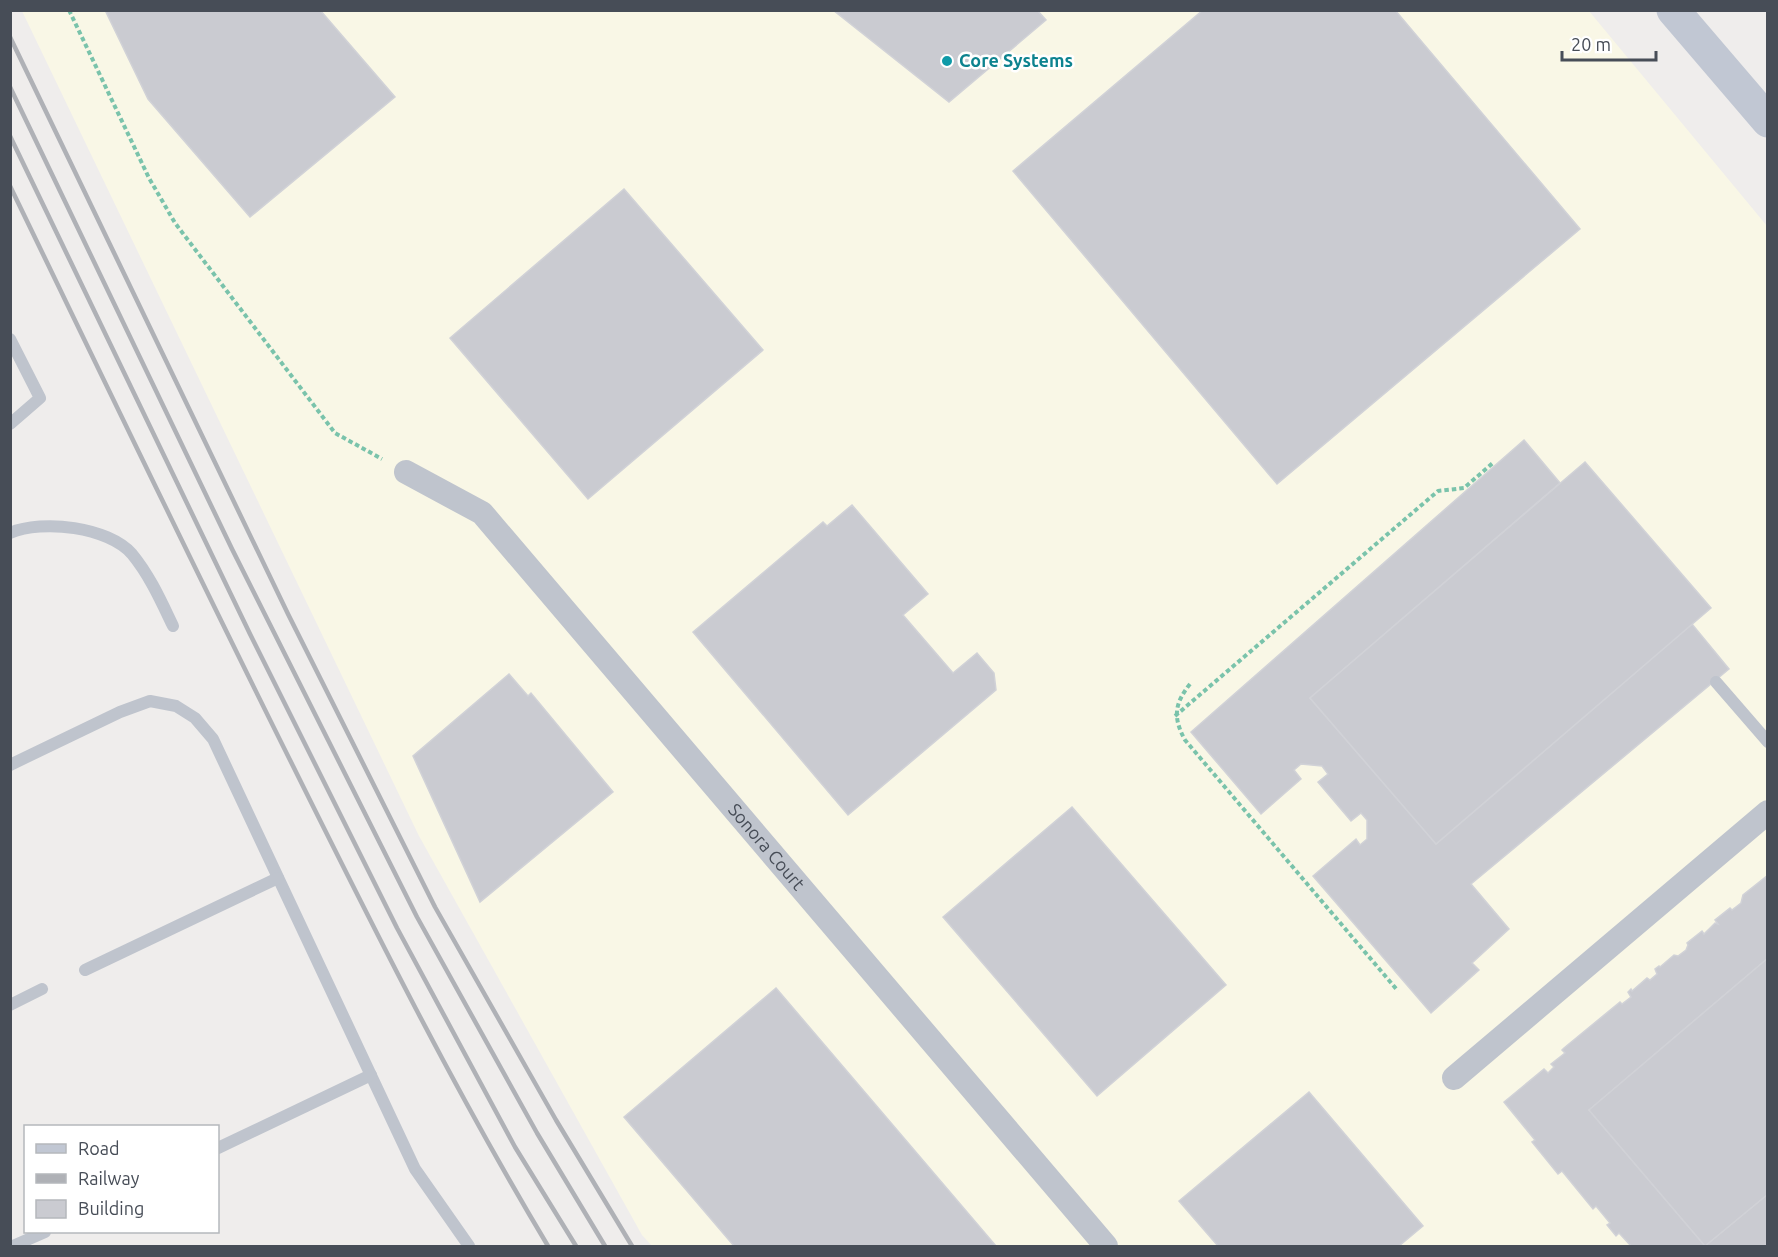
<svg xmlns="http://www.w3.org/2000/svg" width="1778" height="1257" viewBox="0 0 1778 1257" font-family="Ubuntu,sans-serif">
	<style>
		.commercial { fill: #f9f7e6 }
		.building { fill: #cacbd1; stroke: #d1d2d7; stroke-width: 1.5 }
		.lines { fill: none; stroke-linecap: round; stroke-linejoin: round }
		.path { stroke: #7ac3ab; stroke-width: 4; stroke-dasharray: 4.5 3; stroke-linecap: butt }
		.lane { stroke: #bfc4cd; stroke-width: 12 }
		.street { stroke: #bfc4cd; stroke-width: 24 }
		.secondary { stroke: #c1c7d3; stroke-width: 33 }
		.rail { stroke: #afb1b6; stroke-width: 4.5 }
		.culture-dot { fill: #0f9aa8; stroke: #fff; stroke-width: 2 }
		.labels { text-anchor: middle; stroke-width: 5; stroke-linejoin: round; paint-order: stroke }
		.culture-label { font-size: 18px; font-weight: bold; fill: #0d838f; stroke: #fff; text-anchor: start }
		.street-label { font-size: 18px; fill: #474d57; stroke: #fff }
	</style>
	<rect width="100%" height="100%" fill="#efedec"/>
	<path class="commercial" d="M22,11h1567l178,215v1020h-1115l-10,-11 -223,-399z"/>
	<g class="building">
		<path d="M105,10h215l75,87 -145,120 -102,-118z"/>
		<path d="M833,10h204l9,10 -97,82z"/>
		<path d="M1203,10h192l185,219 -303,255 -264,-313z"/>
		<path d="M624,189l139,161 -175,149 -138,-161z"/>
		<path d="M1524,440l36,43 -250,215 126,146 256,-220 37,45 -258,215 38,45 -37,34 7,7 -48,43 -118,-137 43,-37 4,6 7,-6v-19l-6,-7 -10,8 -33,-39 10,-8 -6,-8 -21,-2 -7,6 7,9 -40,35 -70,-82z"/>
		<path d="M1585,462l126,146 -275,236 -126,-146z"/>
		<path d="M852,505l76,89 -25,21 50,58 24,-20 17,20 2,17 -148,125 -155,-183 130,-110 4,4z"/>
		<path d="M509,674l19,22 3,-3 82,99 -133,110 -67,-146z"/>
		<path d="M1072,807l154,178 -129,111 -154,-179z"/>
		<path d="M1768,875v83l-179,152 116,136 63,-52v52h-137l-12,-13 -3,3 -9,-11 3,-2 -14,-17 -3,3 -31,-38 -4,3 -26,-32 3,-2 -31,-38 40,-33 4,4 6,-6 -3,-3 14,-11 -3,-3 2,-2 56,-46 2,2 9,-7 -3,-5 3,-3 1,2 15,-13 3,2 7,-6 -2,-5 4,-3 1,1 14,-12 4,1 8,-6 2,-5 -1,-2 15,-12 2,3 11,-11 3,1 -3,-4 15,-12 2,2 9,-7 2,-8z"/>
		<path d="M1768,958v236l-63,52 -116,-136z"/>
		<path d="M776,988l220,258h-262l-110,-129z"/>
		<path d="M1309,1092l114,134 -24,20h-181l-39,-45z"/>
	</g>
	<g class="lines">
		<g class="path">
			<path d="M69,10l80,168 26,45 160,210 47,26"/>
			<path d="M1190,684c-16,20 -17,34 -5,56l213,251"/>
			<path d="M1175,716l263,-225 26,-3 30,-26"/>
		</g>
		<g class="lane">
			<path d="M10,339l30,59 -30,26"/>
			<path d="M10,533c33,-14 98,-6 122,21 18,22 29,47 41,72"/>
			<path d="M1716,682l52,60"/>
			<path d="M10,765l110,-53 30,-11 26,5 19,12 18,21 202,430 54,77"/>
			<path d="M85,970l193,-92"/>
			<path d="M10,1005l32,-16"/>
			<path d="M218,1148l153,-73"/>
			<path d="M13,1246l32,-14"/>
		</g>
		<g class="street">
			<path id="s1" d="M406,472l76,41 624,733"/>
			<path d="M1454,1078l314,-266"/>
		</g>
		<path class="secondary" d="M1673,10l95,111"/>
		<g class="rail">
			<path d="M10,37l278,577 147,293 121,213 76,126"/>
			<path d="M10,87l222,462 185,368 120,216 68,113"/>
			<path d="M10,136l240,498 147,294 118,219 61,99"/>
			<path d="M10,186c94,194 187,388 283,580 81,163 162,325 255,480"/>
		</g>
	</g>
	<circle class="culture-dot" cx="947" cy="61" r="6"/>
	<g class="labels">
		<g class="culture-label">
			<text x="959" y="67">Core Systems</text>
		</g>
		<g class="street-label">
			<text dy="6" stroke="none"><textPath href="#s1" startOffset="525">Sonora Court</textPath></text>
		</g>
	</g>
	<rect width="1778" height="1257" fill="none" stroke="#474d57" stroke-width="24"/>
	<rect x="24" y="1125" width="195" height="108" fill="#ffffff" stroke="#b5b8bc" stroke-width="1.5"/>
	<rect x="36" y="1144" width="30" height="9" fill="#c1c7d3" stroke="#b5b8bc" stroke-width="1.5"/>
	<text x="78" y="1155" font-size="18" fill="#474d57">Road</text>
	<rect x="36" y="1174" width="30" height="9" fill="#afb1b6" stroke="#b5b8bc" stroke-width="1.5"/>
	<text x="78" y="1185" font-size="18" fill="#474d57">Railway</text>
	<rect x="36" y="1200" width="30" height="18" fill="#cacbd1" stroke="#b5b8bc" stroke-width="1.5"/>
	<text x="78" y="1215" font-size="18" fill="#474d57">Building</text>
	<path d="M1562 51v9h94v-9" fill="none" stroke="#474d57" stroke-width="3"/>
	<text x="1571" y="51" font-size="18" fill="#474d57" stroke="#ffffff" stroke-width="4.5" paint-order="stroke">20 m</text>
</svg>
